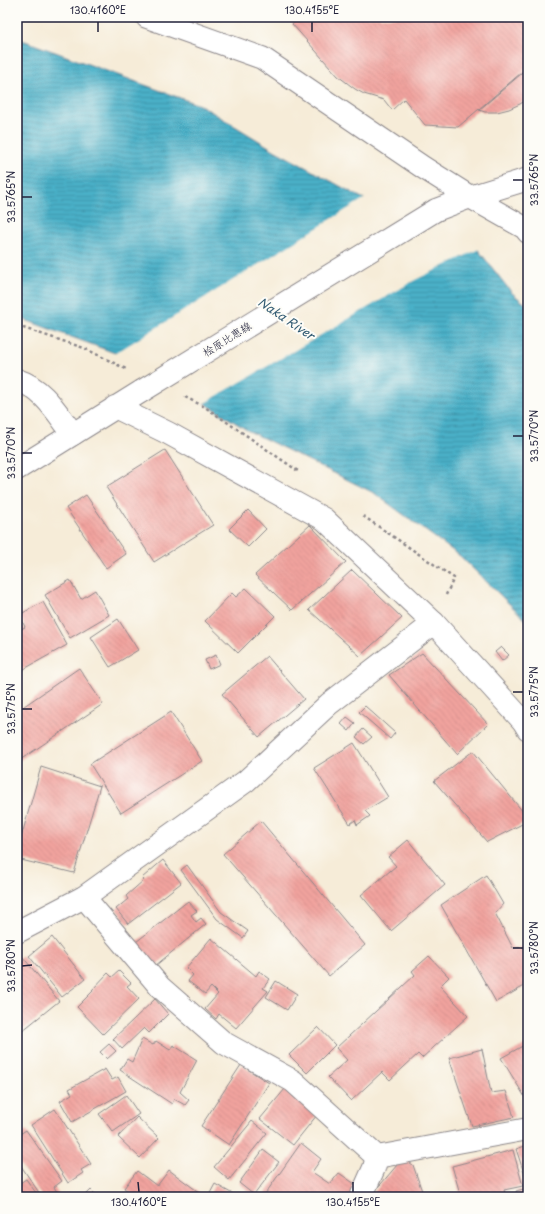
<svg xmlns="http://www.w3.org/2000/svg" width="545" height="1214" viewBox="0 0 545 1214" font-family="'Playpen Sans','Klee One',sans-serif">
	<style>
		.water { fill: url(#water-rules); stroke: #366982 }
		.pier { fill: #f6ecd8 }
		.building { fill: url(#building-back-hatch) }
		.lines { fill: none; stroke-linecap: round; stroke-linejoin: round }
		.minor-casing { stroke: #8c878a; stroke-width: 24 }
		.major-casing { stroke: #8c878a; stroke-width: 24 }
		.path { stroke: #8c878a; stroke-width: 2.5; stroke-dasharray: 3 3; stroke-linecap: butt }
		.minor { stroke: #fff; stroke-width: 22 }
		.major { stroke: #fff; stroke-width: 22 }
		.major-bridge-casing { stroke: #8c878a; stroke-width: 24; stroke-linecap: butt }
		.major-bridge { stroke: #fff; stroke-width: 22 }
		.ticks { fill: none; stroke: #22223b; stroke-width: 1.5 }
		.labels { text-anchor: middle; stroke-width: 4; stroke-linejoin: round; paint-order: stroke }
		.street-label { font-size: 11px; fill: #22223b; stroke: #fdfcf7 }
		.water-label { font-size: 12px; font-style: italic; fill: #325b73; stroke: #fdfcf7 }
		.neatline { fill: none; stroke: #22223b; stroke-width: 1.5 }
		.ticks-label { font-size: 10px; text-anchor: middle; fill: #22223b }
	</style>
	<defs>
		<pattern id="water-rules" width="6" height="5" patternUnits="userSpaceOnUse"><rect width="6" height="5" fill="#49b0c8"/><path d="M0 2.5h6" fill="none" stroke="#3c8fa4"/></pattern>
		<pattern id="building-back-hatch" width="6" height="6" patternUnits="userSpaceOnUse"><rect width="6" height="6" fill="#f1a39e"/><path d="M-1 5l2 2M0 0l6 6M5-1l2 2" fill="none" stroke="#ce8c89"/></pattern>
	</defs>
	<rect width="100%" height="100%" fill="#fdfcf7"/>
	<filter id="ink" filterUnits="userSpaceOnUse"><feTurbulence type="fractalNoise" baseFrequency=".025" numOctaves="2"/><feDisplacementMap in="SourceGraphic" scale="8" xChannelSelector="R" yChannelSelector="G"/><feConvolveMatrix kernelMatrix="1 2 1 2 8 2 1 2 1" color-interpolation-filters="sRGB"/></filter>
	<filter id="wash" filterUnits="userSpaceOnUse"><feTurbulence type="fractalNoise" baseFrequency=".012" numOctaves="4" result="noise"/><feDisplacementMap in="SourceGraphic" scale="16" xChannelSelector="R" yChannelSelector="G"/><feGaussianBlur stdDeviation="0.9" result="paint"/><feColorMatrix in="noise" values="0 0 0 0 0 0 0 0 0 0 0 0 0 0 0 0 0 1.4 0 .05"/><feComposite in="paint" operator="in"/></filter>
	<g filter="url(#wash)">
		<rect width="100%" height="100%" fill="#f6ecd8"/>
		<path class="water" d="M17,38l185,68 72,44 88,48 113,48 37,47 16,13v316l-68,-66 -86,-63 -127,-63 -38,-24 -94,-53 -98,-36z"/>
		<path class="pier" d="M367,197l109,47 3,5 -64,31 -212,124 -89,-50z"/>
		<g id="blocks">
			<g class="building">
				<path d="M300,17h228v50l-70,60 -33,-2 -21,-26 -12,11 -8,-10 -20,-6 -9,-5 -17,-13 -46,-52z"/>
				<path d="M528,68v31l-8,5 -11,5 -12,3h-12l-6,-2z"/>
				<path d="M165,450l48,75 -59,37 -48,-75z"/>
				<path d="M86,495l40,59 -20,14 -40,-60z"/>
				<path d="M248,510l18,19 -18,18 -19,-18z"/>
				<path d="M310,525l36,37 -54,48 -37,-35z"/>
				<path d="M352,570l50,48 -42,38 -51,-46z"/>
				<path d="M70,580l11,19 14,-9 14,25 -39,23 -25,-43z"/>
				<path d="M246,588l29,28 -37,37 -33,-32 27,-28 4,4z"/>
				<path d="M43,602l24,43 -50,28v-42l8,-4 -6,-12z"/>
				<path d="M118,619l20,31 -28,17 -19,-30z"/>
				<path d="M501,647l8,8 -7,6 -7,-9z"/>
				<path d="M422,653l66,71 -31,30 -68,-79z"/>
				<path d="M216,655l4,9 -11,5 -4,-9z"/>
				<path d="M267,656l37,43 -45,38 -37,-43z"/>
				<path d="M79,668l24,36 -86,58v-51z"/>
				<path d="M365,706l30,27 -5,6 -31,-27z"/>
				<path d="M171,712l31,49 -81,52 -31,-49z"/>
				<path d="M347,717l8,6 -6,8 -8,-7z"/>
				<path d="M363,729l9,8 -8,7 -8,-7z"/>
				<path d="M354,743l34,54 -23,14 5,5 -13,9 -2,-5 -5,4 -36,-56z"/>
				<path d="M473,751l55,67v3l-41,21 -53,-61z"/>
				<path d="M41,767l59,19 -26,87 -57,-14v-7z"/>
				<path d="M261,821l104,124 -36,31 -106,-122z"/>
				<path d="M408,840l37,45 -54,46 -30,-36 35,-29 -8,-9z"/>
				<path d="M163,860l18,23 -53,41 -12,-15 12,-10 -2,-3 18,-16 -2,-2z"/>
				<path d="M187,865l34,47 27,19 -5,7 -26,-19 -36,-49z"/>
				<path d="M486,875l17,29 -8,9 18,35 12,-1 3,5v32l-32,18 -55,-97z"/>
				<path d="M188,901l9,10 -6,4 5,7 5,-4 5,6 -51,42 -19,-24z"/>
				<path d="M52,937l33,42 -23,18 -33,-41z"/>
				<path d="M211,938l45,38 3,-5 11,8 -7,9 5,3 -32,37 -17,-14 -3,5 -11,-10 13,-15 -7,-7 -6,7 -17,-13 5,-6 -7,-7z"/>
				<path d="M22,956l37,45 -37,30 -5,-6v-64z"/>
				<path d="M429,956l20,21 -9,9 28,30 -46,42 -4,-4 -28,26 -8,-8 -31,29 -23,-24 19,-17 -11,-12 79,-73 -3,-4z"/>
				<path d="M119,971l12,12 -4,3 12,13 -36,35 -26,-27 16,-16 -1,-1 16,-17 4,4z"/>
				<path d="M276,981l21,13 -10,16 -21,-13z"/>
				<path d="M155,999l13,15 -19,19 -5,-5 -22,21 -9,-10z"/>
				<path d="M318,1027l17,18 -28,28 -18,-18z"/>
				<path d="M142,1039l11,6 3,-4 14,9 3,-5 24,15 -17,32 9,8 -4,5 -11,-6 -2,5 -52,-34 7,-11 5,3z"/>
				<path d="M528,1043v59l-27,-44z"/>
				<path d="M109,1044l7,7 -9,8 -7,-7z"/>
				<path d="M482,1049l9,44 15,-2 8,26 -42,9 -23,-68z"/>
				<path d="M241,1065l28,18 -40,62 -28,-19z"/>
				<path d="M105,1069l7,11 6,-3 8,14 -54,31 -12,-21 12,-7 -3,-5z"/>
				<path d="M285,1089l32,26 -24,30 -33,-26z"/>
				<path d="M126,1095l13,19 -26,18 -14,-18z"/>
				<path d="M55,1109l36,55 -10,6 2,3 -15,10 -37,-58z"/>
				<path d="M137,1117l22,21 -19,20 -22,-21z"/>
				<path d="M252,1121l15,12 -38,47 -15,-13z"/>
				<path d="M26,1130l36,51 -8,6 5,8 -4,2h-13l-25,-37v-24z"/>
				<path d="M301,1143l20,16 -9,13 18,12 9,-11 16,11 -5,13h-87z"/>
				<path d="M528,1145v40l-12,-36z"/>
				<path d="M263,1150l16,12 -25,33 -15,-12z"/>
				<path d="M513,1150l10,36 -19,4 2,7h-45l-9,-31z"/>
				<path d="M403,1158l10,7 11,32h-54z"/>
				<path d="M169,1170l31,23 -3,4h-61l-12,-9 13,-17 20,15z"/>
				<path d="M26,1179l13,18h-22v-12z"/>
				<path d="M215,1184l23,13h-30z"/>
				<path d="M528,1188v9h-10l-2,-6z"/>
				<path d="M91,1190l7,7h-14z"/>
			</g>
		</g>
	</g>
	<g filter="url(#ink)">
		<use href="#blocks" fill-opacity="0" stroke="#8c878a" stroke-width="1"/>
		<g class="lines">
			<g class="minor-casing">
				<g id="minor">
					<path d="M147,17l115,41 162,110 46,29 55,31 3,4"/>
					<path d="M17,380c26,8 40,33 56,54"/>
					<path d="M115,407l53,26 156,86 110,104 89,98 5,8"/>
					<path d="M84,897l76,90 64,56 69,38 84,76 151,-28"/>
					<path d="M17,932l67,-35 162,-116 83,-77 105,-81"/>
					<path d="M361,1197l13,-29 3,-11"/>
				</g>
			</g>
			<g class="major-casing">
				<g id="major">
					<path d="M436,210l34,-13 58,-18"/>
					<path d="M17,469l125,-78"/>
				</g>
			</g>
			<g class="path">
				<path d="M17,326l67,22 42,21"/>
				<path d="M185,397l20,10 93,64"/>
				<path d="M363,516l91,62 -9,19"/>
			</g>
			<use href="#minor" class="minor"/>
			<use href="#major" class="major"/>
			<g class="major-bridge-casing">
				<path id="major-bridge" d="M142,391l294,-181"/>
			</g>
			<use href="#major-bridge" class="major-bridge"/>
		</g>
	</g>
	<path class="ticks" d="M98,22v10M312,22v10M513,180h10M22,197h10M513,436h10M22,453h10M513,692h10M22,709h10M513,948h10M22,966l10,-1M138,1182l1,10M353,1182v10"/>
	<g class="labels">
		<g class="street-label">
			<text transform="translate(227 339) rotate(-32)" y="4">桧原比恵線</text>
		</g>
		<g class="water-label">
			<text transform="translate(286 319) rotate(34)" y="4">Naka River</text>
		</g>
	</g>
	<rect width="545" height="1214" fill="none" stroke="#fdfcf7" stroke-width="44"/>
	<rect x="22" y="22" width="501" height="1170" class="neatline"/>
	<g class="ticks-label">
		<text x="98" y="14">130.4160°E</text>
		<text x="312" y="14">130.4155°E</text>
		<text transform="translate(534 180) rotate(-90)" y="4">33.5765°N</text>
		<text transform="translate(11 197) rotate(-90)" y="4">33.5765°N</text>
		<text transform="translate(534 436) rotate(-90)" y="4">33.5770°N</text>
		<text transform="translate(11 453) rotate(-90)" y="4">33.5770°N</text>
		<text transform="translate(534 692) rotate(-90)" y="4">33.5775°N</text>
		<text transform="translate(11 709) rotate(-90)" y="4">33.5775°N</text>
		<text transform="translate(534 948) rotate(-90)" y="4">33.5780°N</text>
		<text transform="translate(11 966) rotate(-90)" y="4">33.5780°N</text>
		<text x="139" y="1206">130.4160°E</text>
		<text x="353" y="1206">130.4155°E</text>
	</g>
</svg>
